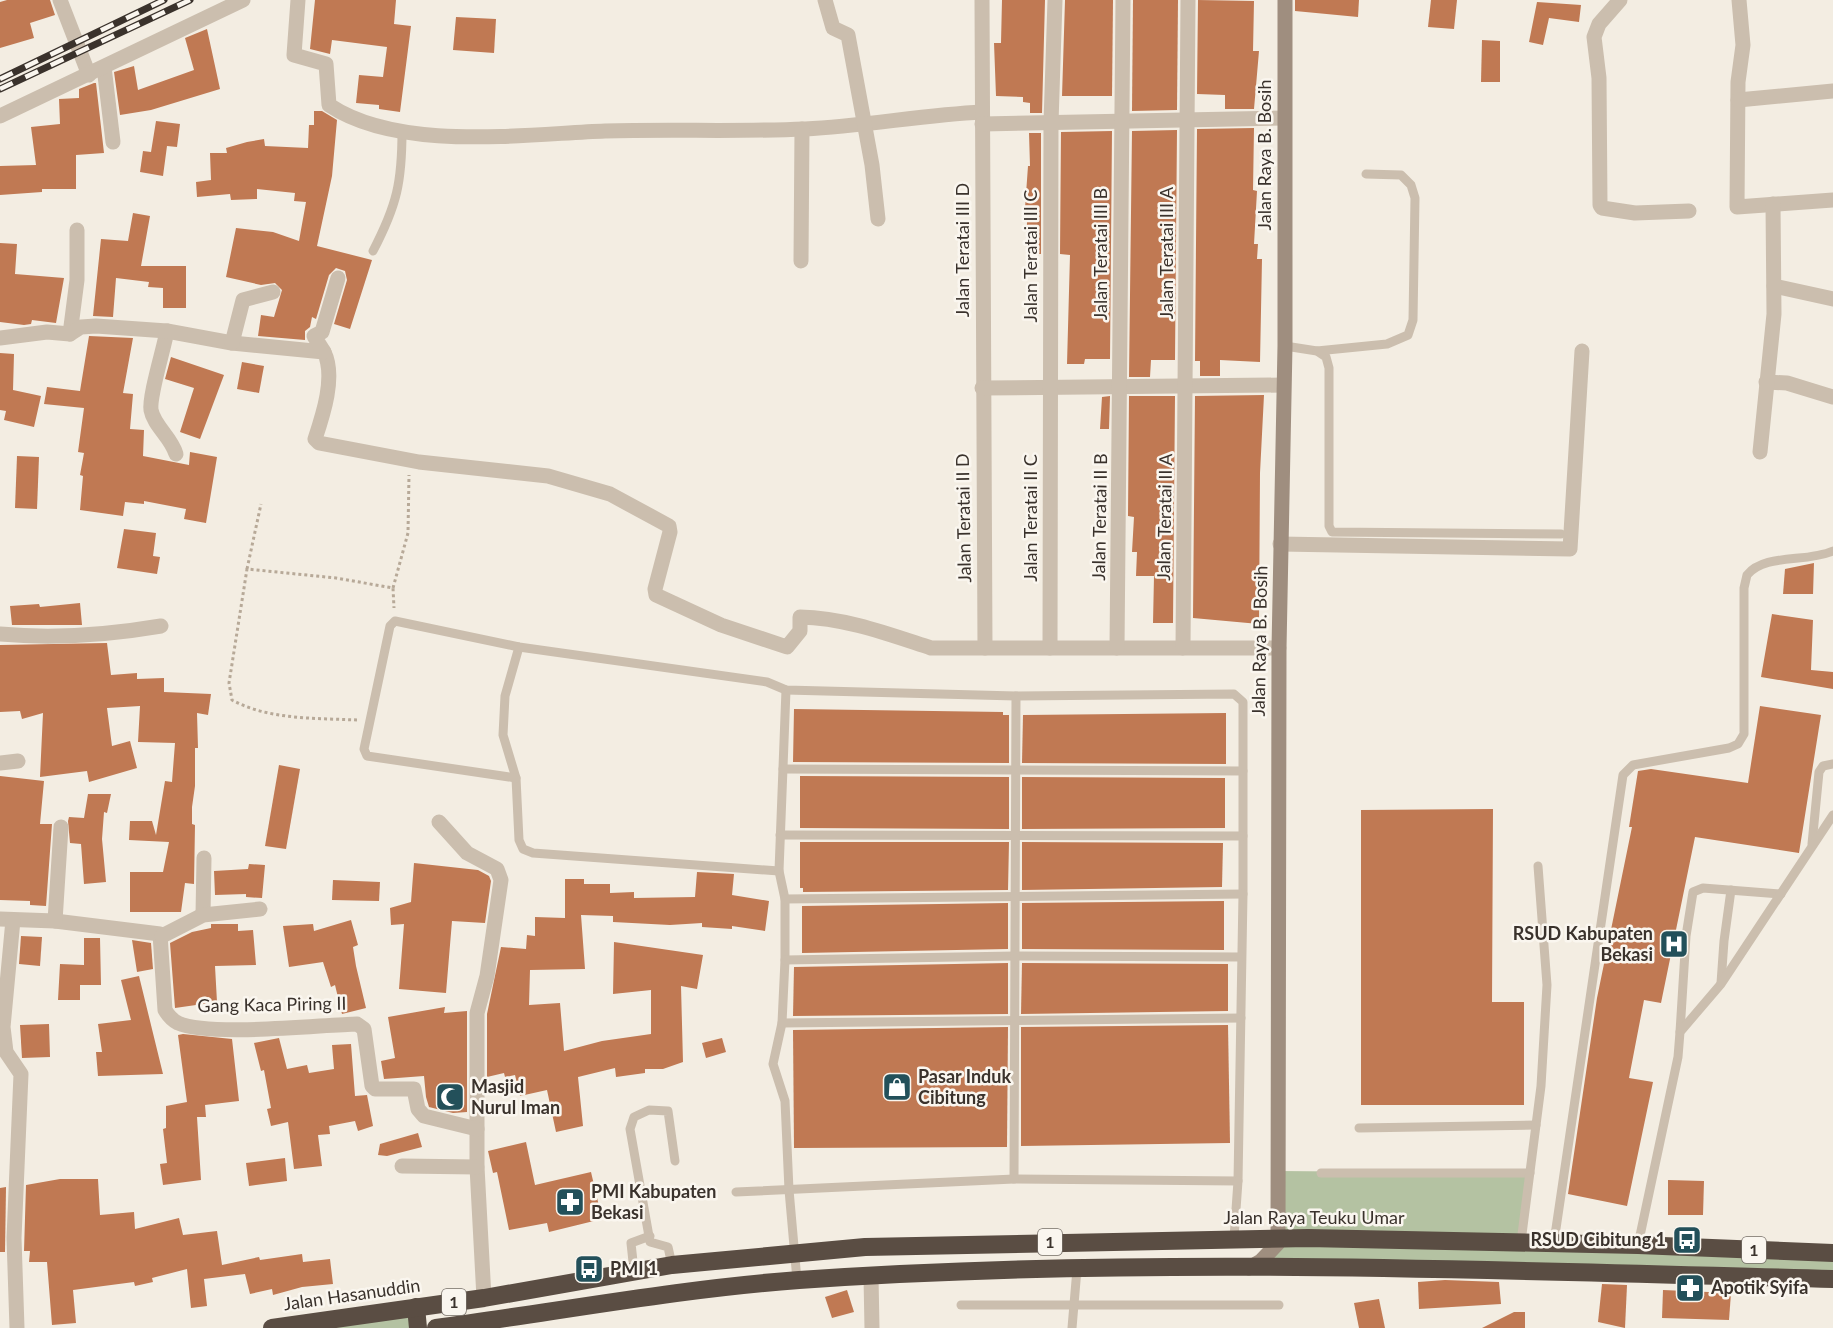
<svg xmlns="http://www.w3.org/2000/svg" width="1833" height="1328" viewBox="0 0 1833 1328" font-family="Lato,sans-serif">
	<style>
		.green { fill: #b4c2a2 }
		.building { fill: #c07953 }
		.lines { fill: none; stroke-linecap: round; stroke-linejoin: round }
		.path { stroke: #b7a998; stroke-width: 3; stroke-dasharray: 3 3; stroke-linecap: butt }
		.lane { stroke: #cbbeae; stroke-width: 9 }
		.street { stroke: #cbbeae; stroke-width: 15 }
		.secondary { stroke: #9f8e7f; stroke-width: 15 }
		.highway { stroke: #5a4d43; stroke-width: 18 }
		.rail-casing { stroke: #3a322c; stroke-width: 7 }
		.rail { stroke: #faf6ef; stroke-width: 4.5; stroke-dasharray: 14; stroke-linecap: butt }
		.labels { text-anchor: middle; stroke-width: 5; stroke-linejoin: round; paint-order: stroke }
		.shield { fill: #faf6ef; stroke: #746d66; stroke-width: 1.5 }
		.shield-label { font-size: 16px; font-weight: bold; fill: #3a322c }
		.street-label { font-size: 18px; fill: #3a322c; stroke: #faf6ef }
		.poi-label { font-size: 18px; font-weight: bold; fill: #3a322c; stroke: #faf6ef; text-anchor: start }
	</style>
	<rect width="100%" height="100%" fill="#f3ede2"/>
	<g class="green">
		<path d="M1278,1171l252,2 -9,68 312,12v26l-572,-18 12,-10z"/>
		<path d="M416,1307l2,21h-146z"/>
	</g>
	<g class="building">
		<path d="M7,0h43l5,15 -25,8 4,15 -34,10v-46z"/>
		<path d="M315,0h81l-2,24 17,2 -11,86 -21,-3v-4l-23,-2 3,-28 24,2 4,-30 -55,-7 -2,14 -20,-5z"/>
		<path d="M1002,0h43l-3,113h-12v-10l-7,-1v-5l-27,-1 -2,-53h7z"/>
		<path d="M1065,0h48l-1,96h-50z"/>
		<path d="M1133,0h45l-1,110 -45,1z"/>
		<path d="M1198,0l56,1 -1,50h6l-5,58h-29v-14l-28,-1z"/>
		<path d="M1295,0h64l-1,17 -63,-6z"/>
		<path d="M1431,0h26l-3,29 -26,-2z"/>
		<path d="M1537,2l44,3 -2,17 -30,-4 -6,27 -14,-3z"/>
		<path d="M456,17l40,2 -2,34 -41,-3z"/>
		<path d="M207,29l13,60 -69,21 -31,5 -6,-43 20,-6 4,24 56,-20 -9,-32z"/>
		<path d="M1482,40l18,1v41h-19z"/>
		<path d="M94,83h2l8,70 -28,2v34h-34v3l-42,3v-29l36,-1 -5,-38 29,-3 -1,-25 20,-1v-9z"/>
		<path d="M314,111h8l15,9 -5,56 -15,70 55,14 -22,69 -16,-5 13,-44 -2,-9 -9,-3 -7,7 -13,44 -4,-2 -2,10 -5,4v9l-47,-4 3,-21 13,2 8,-27 -7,-7 -14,2 -35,-8 10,-49 37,4 26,9 7,-39 -12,-1 1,-8 -38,-4v10l-26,1 -1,-6 -33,3 -1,-15 15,-2 -1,-27h17l-1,-5 21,-6 17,-3 1,7 43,2 1,-23h5z"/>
		<path d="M156,121l24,3 -3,23 -10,-1 -4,30 -23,-4 3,-21 8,1z"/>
		<path d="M1254,128l-1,62 4,1 -3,53h4l-1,15h5l-2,103 -40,-2v16h-20v-15h-5l2,-232z"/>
		<path d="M1177,130l-2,230h-24l-1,17h-21l3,-246z"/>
		<path d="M1112,131l-2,228h-25l-1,5h-17l3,-109 -10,-1 1,-122z"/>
		<path d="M1029,133h12v121l-15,-1 1,-31h-3l4,-56h2z"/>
		<path d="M133,213l17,3 -9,50h45v42h-23v-20l-15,-1 1,-5 -33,-4 -3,39 -20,-1 8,-77 27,2z"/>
		<path d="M0,243l17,1 -2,30 49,4 -8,45 -24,-3 -1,4 -7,1 -24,-3z"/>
		<path d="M89,336l44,2 -10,55 10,1 -3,35 14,1 -1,26 46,9 1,-13 27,5 -11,66 -22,-4 2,-10 -42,-8v3l-19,-2 -2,14 -43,-6 3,-34 -3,-1 4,-22 -6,-1 6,-44 -40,-4 3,-17 33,4z"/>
		<path d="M0,353l14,1 -1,36 28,6 -7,31 -30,-7 2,-9 -6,-1z"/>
		<path d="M171,357l53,18 -24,64 -20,-7 14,-44 -29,-9z"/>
		<path d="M242,362l22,4 -5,27 -22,-4z"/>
		<path d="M1264,395l-4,78 -1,151 -66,-6 2,-222z"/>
		<path d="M1110,396l-1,33h-9l2,-32z"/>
		<path d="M1129,396h46l-2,227h-20l1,-47h-18l1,-24h-5l2,-35 -6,-1z"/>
		<path d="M17,456l22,1 -2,52 -22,-1z"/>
		<path d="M124,529l32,4 -3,23 7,1 -3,17 -40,-6z"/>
		<path d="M1814,563l-1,31h-30l2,-25z"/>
		<path d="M80,603l2,22h-70l-2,-19 29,-2 1,3z"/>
		<path d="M1772,614l41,6 -2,50 22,2v17l-72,-12z"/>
		<path d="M107,643l4,32 26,-2v6l27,-1v14l47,2 -3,21 -11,-2 1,35h-3v38l-3,21v17l3,1 -1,59 -9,-1 -4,29h-51v-40h33l6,-30 -40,-2 1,-19h22l4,14 9,-54 7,1 3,-39 -37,-1 2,-36 -33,2 5,38 18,-5 7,27 -48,14 -2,-11 -47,6 3,-64 -21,6 -2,-8 -20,1v-67z"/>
		<path d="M1760,706l61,9 -22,138 -104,-16 -34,166 -17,-3 -15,78 24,4 -26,124 -59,-12 29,-196 35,-171h-3l9,-56 13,-2 97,14z"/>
		<path d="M794,709l209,3v3h6v48l-216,-1z"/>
		<path d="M1226,713v51l-204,-1 1,-48z"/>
		<path d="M279,765l21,4 -14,80 -21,-3z"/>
		<path d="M0,776l44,5 -4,43h12l-6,82 -16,-1v-4l-30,-1z"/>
		<path d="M800,776l209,1v52l-209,-1z"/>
		<path d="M1022,777l203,1v50l-203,1z"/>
		<path d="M88,794h23l-4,19 -3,-1 -2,27 4,43 -22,2 -3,-40 -11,-1 -2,-22 1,-4 15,1z"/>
		<path d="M1493,809l-1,193h32v103h-163v-295z"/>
		<path d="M800,842h209l-1,48 -205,2v-4h-3z"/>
		<path d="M1022,842l201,1 -1,44 -200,3z"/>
		<path d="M414,863l64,7 11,6 2,5 -6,42 -33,-2 -6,72 -47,-4 5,-65 -13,1 -1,-17 21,-6z"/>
		<path d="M249,864l16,1 -3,33 -16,-1v-3l-31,1 -1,-24 34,-2z"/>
		<path d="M697,872l37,2 -2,21 37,6 -4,30 -33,-5v3l-30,-2v-4l-32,2 -57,-3v-6l-32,-1 4,54 -55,1 -1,35 31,-2 4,48 38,-10 49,-7v-44l-38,4 1,-52 89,13 -6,34 -16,-3 2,76 -20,7h-18v4l-29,4 -1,-9 -37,9 5,49 -27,6 -9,-42 -27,6 -5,-21 -10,2 -1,-4 -17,4v-63l14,-67 25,2 1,-14 8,1v-19l30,1v-39h19v5h26v9l24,-1v6l61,-1z"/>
		<path d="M333,880l47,2 -1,19 -47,-1z"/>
		<path d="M1224,901v49l-202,-1v-46z"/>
		<path d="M1008,903v46l-206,4v-47z"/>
		<path d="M351,920l7,25 -5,2 3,19 10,42 -24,6 -7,-29 -4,2 -8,-25 -34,5 -6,-41 30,-2 1,7z"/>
		<path d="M211,924h27v7l15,-1 3,35 -41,1 2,36 -42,6 -5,-65 22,-11 19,-4z"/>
		<path d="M21,936l21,1 -2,29 -21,-2z"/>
		<path d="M84,938h16l1,47h-21v15h-22l2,-36 24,1z"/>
		<path d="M132,940l19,3 2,26 -16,3z"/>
		<path d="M1008,963v51l-215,2 1,-49z"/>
		<path d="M1022,963l206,1v47l-207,3z"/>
		<path d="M139,976l24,98 -65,2 -2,-24h6l-4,-28 33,-4 -10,-40z"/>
		<path d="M445,1007l-1,6 23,-2v101l-14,1 -24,-6 -3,-10 -2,-21 -40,3 -3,-18 14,-3 -7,-41z"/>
		<path d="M49,1024l1,33 -28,1 -2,-33z"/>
		<path d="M1228,1025l2,118 -209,3v-119z"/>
		<path d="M1008,1027l-1,120 -213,1 -1,-118z"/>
		<path d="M183,1034l49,5 7,62 -34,4 1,12h-9l4,63 -38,5 -3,-21 7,-1 -4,-34 3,-1v-22l21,-4 -9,-67z"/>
		<path d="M279,1038l8,31 20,-4 2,8 25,-4 -2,-24 19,-1 4,52 12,-1 6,31 -15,5 -3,-10 -26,5 1,8 -12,1 4,31 -28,3 -6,-47 -17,4 -4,-17 4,-1 -7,-38 -3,1 -7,-28z"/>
		<path d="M722,1038l4,14 -20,6 -4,-15z"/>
		<path d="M418,1133l4,14 -35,9 -9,-1 2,-11z"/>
		<path d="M526,1142l9,43 56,-13 11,47 -53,13 -2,-9 -38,7 -12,-58 -4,1 -5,-22z"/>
		<path d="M285,1158l2,23 -38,5 -3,-23z"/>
		<path d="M60,1179h38l2,36 34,-3 1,17 44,-11 4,17 34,-4 5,34 37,-8 1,3 42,-6 1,8 27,-3 3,25 -31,3 -29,8 -1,-6 -22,5 -5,-20 -41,5 3,27 -16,2 -4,-39 -35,9 1,4 -18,4 -1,-4 -61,8 3,33 -24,2 -5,-63h-18l1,-11h-6l2,-66z"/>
		<path d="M1668,1180l36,1 -1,34h-35z"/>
		<path d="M6,1187l-1,65h-5v-64z"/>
		<path d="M1445,1280l54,2 2,22 -82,5 -1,-27z"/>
		<path d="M1602,1284l25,1 -2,43 -27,-6z"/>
		<path d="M847,1290l7,22 -22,6 -7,-21z"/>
		<path d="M1663,1290l68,3 -2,27 -67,-2z"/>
		<path d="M1379,1299l6,29h-26l-5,-25z"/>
		<path d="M1514,1312h11v16h-43z"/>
	</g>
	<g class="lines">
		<g class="path">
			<path d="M247,569l14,-65"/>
			<path d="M393,588l15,-55 1,-58"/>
			<path d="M357,720c-42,-2 -88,0 -125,-20l-3,-17 18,-114 89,9 57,10 1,20"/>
		</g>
		<g class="lane">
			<path d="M373,251c24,-46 29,-69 29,-120"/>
			<path d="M1285,346l32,5 9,6 3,11v158l3,6 229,2"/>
			<path d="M1317,351l70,-7 21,-9 5,-15 2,-122 -4,-13 -10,-10 -35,-1"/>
			<path d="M519,647l-14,49 -2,39 13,43 3,62 4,9 10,4 246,18"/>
			<path d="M786,690l-7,181 6,28v61l-3,63 -9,41 12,37 4,89 8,90"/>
			<path d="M783,769l460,2"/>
			<path d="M516,778l-149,-22 -3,-7 26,-123 5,-5 124,26 248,35 19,8 230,6 218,-2 9,8v192l-5,287 -224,-2 -278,13"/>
			<path d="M780,835l463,1"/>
			<path d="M1812,844l7,-72 4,-6 10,-2"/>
			<path d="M785,899l458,-5"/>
			<path d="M785,960l230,-4 226,1"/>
			<path d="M1721,983l3,-42 7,-51"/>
			<path d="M782,1023l459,-5"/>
			<path d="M1680,1032l6,-96 7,-44 10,-4 78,6"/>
			<path d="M1359,1128l177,-3"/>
			<path d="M1321,1173h209"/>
			<path d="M1014,1179l2,-483"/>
			<path d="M1234,1238l4,-57"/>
			<path d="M1521,1242l20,-156 6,-101 -9,-119"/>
			<path d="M1554,1242l69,-467 10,-10 96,-17 9,-4 6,-10v-146l3,-13c18,-22 59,-12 86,-24"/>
			<path d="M1638,1245l40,-188 2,-25 41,-48 112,-169"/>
			<path d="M672,1265l-4,-18 -18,-5 -20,-113 4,-12 15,-7 19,1 7,50"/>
			<path d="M634,1271l-3,-28 19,-7"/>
			<path d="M961,1305h318"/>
			<path d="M1072,1328l5,-59"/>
		</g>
		<g class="street">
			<path d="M60,0l29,75"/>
			<path d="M298,0l-4,55 32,9 3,41c70,47 195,29 276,26 67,-2 134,1 200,-2 60,-3 118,-14 177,-17"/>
			<path d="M825,0l8,28 15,7 24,130 6,54"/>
			<path d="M982,0l3,648"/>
			<path d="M1620,0l-21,24 -5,13 5,41 1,127 2,3 33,5 54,-2"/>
			<path d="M1739,0l4,45 -5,37 -1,125 96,-7"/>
			<path d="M104,67l9,75"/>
			<path d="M1738,100l95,-9"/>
			<path d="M0,116l243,-116"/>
			<path d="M982,124l302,-6"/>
			<path d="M801,261l1,-132"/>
			<path d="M1774,286l59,13"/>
			<path d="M167,331c-3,17 -18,65 -16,79 3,16 20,27 25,44"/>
			<path d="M70,334l7,-54v-50"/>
			<path d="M0,338l47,-6 23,2 11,-7 15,-1 71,5 65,12 92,9c12,24 -1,63 -9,87l4,4 100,19 129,14 62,18 59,32 1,6 -15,57 1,6 65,30 66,22 13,-16v-14c46,1 88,17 131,31h348"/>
			<path d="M232,343l11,-43 30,-8"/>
			<path d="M324,352l-10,-16 8,-4 16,-54"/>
			<path d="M1766,382l21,1 46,14"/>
			<path d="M982,388l301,-3"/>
			<path d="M1760,452l14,-138 -1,-110"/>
			<path d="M1280,544l290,5 12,-198"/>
			<path d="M0,634c54,5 108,1 161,-8"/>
			<path d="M1050,648l1,-525 4,-123"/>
			<path d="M1117,648l6,-648"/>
			<path d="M1183,648l5,-648"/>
			<path d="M0,763l18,-2"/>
			<path d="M439,822l28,31 30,16 4,11 -14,96 -10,37v154l7,131"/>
			<path d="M203,915l1,-57"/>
			<path d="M0,919l55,2 105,13 5,76c3,5 7,10 13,13 32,14 140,2 179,1l7,5 8,57 3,3h39l4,20 6,7 53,13"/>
			<path d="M13,920l-10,107 3,25 15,22 -7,164 3,90"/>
			<path d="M55,921l6,-94"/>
			<path d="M162,936l41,-21 57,-6"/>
			<path d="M402,1166l75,1"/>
			<path d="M871,1277l1,51"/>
		</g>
		<path class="secondary" d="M1249,1268l12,-7 17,-18 1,-595 6,-302v-346"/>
		<g class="highway">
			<path d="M416,1307l2,21"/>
			<path d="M272,1328l212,-30 188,-33 193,-18 443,-9 330,7 195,8"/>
			<path d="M436,1328c120,-16 241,-39 363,-48 343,-24 690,-10 1034,-1"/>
		</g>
		<g class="rail-casing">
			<g id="rail">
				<path d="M0,79l164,-79"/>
				<path d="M0,89l190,-89"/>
			</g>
		</g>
		<use href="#rail" class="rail"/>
	</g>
	<defs>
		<g id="hospital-square" transform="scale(1.5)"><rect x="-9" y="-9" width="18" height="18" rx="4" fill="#23505a" stroke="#faf6ef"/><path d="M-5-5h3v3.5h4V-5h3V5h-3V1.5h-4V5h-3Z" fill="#fff"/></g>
		<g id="shop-square" transform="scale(1.5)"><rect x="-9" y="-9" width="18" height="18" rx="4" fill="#23505a" stroke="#faf6ef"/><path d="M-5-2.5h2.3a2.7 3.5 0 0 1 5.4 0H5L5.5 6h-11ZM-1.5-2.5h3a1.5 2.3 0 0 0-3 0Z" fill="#fff"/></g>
		<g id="mosque-square" transform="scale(1.5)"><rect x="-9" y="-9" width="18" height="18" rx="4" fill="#23505a" stroke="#faf6ef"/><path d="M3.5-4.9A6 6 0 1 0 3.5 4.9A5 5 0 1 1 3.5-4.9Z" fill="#fff"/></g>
		<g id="pharmacy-square" transform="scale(1.5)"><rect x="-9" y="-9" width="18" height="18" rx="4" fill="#23505a" stroke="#faf6ef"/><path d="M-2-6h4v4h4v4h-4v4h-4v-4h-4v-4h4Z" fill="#fff"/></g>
		<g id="bus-square" transform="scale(1.5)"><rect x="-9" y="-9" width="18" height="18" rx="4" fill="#23505a" stroke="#faf6ef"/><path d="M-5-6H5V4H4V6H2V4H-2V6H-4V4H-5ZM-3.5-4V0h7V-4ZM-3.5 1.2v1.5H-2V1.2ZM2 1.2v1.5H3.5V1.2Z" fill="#fff"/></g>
	</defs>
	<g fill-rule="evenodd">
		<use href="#hospital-square" x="1674" y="944"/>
		<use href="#shop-square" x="897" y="1087"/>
		<use href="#mosque-square" x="450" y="1097"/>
		<use href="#pharmacy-square" x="570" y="1202"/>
		<use href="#bus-square" x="1687" y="1240"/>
		<use href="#bus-square" x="589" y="1269"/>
		<use href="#pharmacy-square" x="1690" y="1288"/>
	</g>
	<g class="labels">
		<g class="shield">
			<rect x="1038" y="1229" width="24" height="26" rx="4.5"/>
			<rect x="1742" y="1237" width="24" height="26" rx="4.5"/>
			<rect x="442" y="1289" width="24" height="26" rx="4.5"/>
		</g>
		<g class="shield-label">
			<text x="1050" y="1248">1</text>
			<text x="1754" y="1256">1</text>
			<text x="454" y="1308">1</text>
		</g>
		<g class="street-label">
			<text transform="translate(1265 155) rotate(-90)" y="6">Jalan Raya B. Bosih</text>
			<text transform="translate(963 250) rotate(-90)" y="6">Jalan Teratai III D</text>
			<text transform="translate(1167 253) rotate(-90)" y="6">Jalan Teratai III A</text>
			<text transform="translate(1101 254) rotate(-90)" y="6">Jalan Teratai III B</text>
			<text transform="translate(1031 256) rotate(-90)" y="6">Jalan Teratai III C</text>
			<text transform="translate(1100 517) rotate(-89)" y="6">Jalan Teratai II B</text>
			<text transform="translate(1165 517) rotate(-89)" y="6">Jalan Teratai II A</text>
			<text transform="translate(964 518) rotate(-91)" y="6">Jalan Teratai II D</text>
			<text transform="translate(1031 518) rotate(-90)" y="6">Jalan Teratai II C</text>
			<text transform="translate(1260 641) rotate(-89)" y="6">Jalan Raya B. Bosih</text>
			<text transform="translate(272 1005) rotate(-1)" y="6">Gang Kaca Piring II</text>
			<text x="1314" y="1224">Jalan Raya Teuku Umar</text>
			<text transform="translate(352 1295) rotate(-8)" y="6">Jalan Hasanuddin</text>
		</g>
		<g class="poi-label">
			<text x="1653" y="940" text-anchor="end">RSUD Kabupaten<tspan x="1653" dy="21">Bekasi</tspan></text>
			<text x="918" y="1083">Pasar Induk<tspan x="918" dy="21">Cibitung</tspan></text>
			<text x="471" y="1093">Masjid<tspan x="471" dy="21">Nurul Iman</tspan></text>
			<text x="591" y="1198">PMI Kabupaten<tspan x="591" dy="21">Bekasi</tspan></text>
			<text x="1666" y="1246" text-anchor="end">RSUD Cibitung 1</text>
			<text x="610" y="1275">PMI 1</text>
			<text x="1711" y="1294">Apotik Syifa</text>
		</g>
	</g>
</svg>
